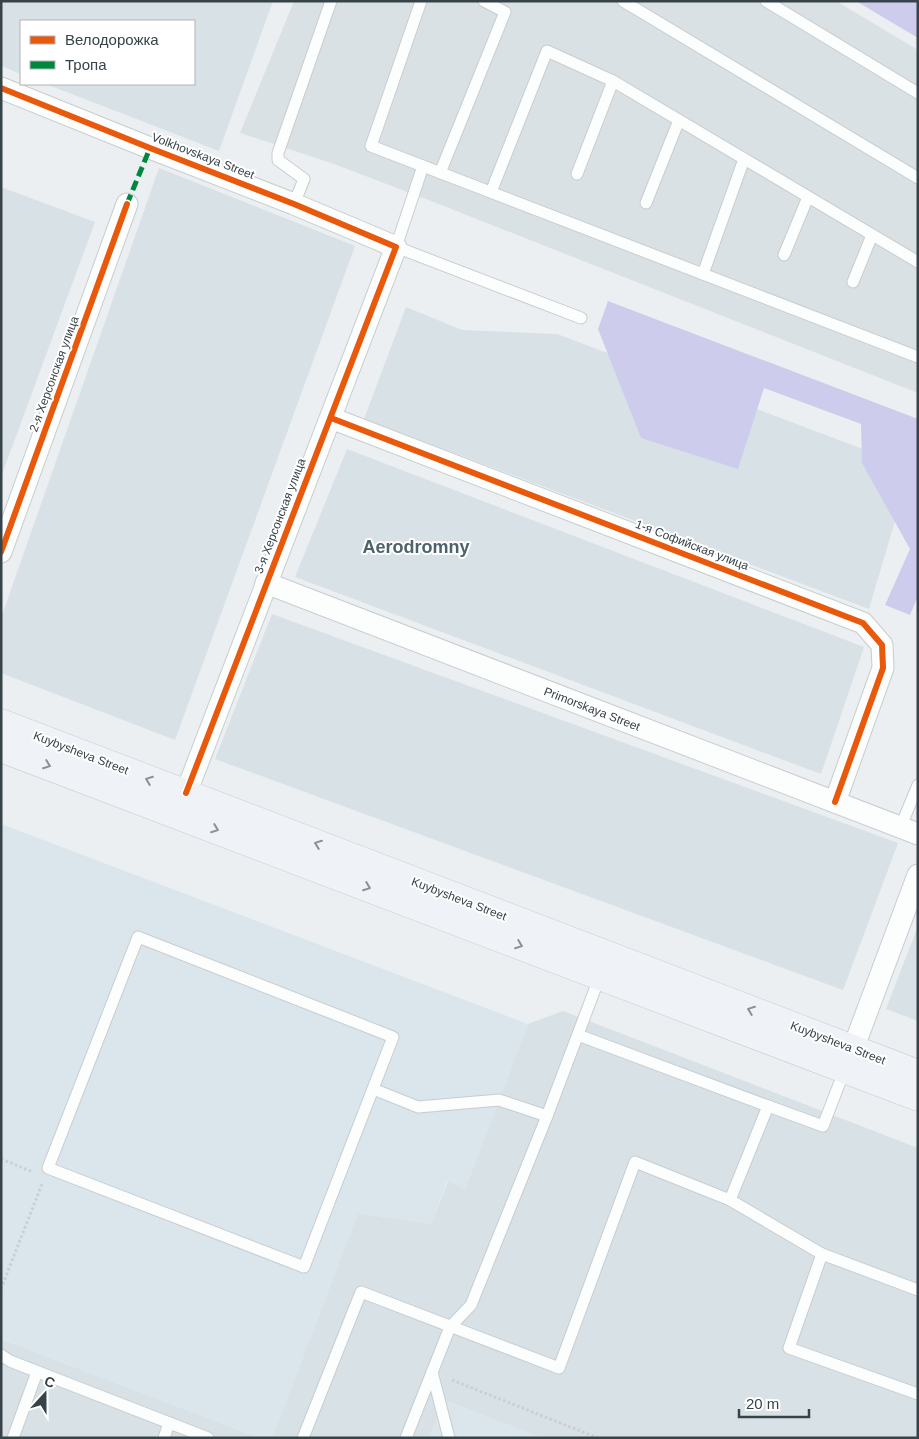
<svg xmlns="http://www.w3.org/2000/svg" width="919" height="1439" viewBox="0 0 919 1439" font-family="Helvetica,sans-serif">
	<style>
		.residential { fill: #d8e1e6 }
		.industrial { fill: #dae1e4 }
		.education { fill: #dae5ec }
		.green { fill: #cecced }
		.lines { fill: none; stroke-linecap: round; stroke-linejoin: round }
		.lane-casing { stroke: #c8cdcf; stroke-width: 13 }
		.street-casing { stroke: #c8cdcf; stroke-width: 23 }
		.secondary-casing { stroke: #c5ced4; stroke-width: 29 }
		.path { stroke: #cbcfd2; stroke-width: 3; stroke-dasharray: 2.5 2.5; stroke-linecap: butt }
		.lane { stroke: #fcfdfd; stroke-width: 11 }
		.street { stroke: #fcfdfd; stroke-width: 21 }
		.secondary { stroke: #eff3f7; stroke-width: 28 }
		.quiet { stroke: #00873e; stroke-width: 5; stroke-dasharray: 10 5; stroke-linecap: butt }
		.cycleway-casing { stroke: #fff; stroke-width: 9 }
		.cycleway { stroke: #e8590c; stroke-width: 6 }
		.oneway { stroke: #899297 }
		.labels { text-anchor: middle; stroke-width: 4; stroke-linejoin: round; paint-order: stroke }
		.street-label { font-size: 12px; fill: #364348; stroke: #fff }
		.district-label { font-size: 18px; font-weight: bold; fill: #4d636b; stroke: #fff }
	</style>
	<rect width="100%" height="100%" fill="#ebeff1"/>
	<g class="residential">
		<path d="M1,1h272l-54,150 -173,-67h148v-63h-173v53l-20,-8z"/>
		<path d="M159,168l196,78 -180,494 -174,-67v-55z"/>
		<path d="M1,187l94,35 -94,255z"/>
		<path d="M406,307l56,23 95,4 354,133 -42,142 -505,-190z"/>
		<path d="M347,449l517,198 -43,127 -526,-197z"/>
		<path d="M272,614l626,229 -55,147 -628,-231z"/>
		<path d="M918,926v95l-32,-12z"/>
		<path d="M563,1011l355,137v290h-376l-98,-38 -15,38h-157l86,-225 73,11 17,-43 17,8 63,-165z"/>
		<path d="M1,1339l259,99h-259z"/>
	</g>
	<path class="industrial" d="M294,1h542l82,49v343l-487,-192 -97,-37 -94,-31z"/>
	<g class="education">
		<path d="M1,824l527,200 -63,165 -18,-8 -16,43 -73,-11 -86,225h-12l-259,-99z"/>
		<path d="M444,1400l98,38h-113z"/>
	</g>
	<g class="green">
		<path d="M856,1h62v37z"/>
		<path d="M608,301l310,118v177l-8,19 -25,-10 25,-56 -48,-86 -1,-39 -97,-36 -26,81 -97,-31 -43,-109z"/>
	</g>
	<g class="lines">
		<g class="lane-casing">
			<g id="lane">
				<path d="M421,1l-50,145 547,211"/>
				<path d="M623,1l295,177"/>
				<path d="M766,1l152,92"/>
				<path d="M423,166l-27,81 185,71"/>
				<path d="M440,173l65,-161 -21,-11"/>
				<path d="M577,174l36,-93"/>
				<path d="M491,192l56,-141 66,30 305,181"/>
				<path d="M646,203l33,-83"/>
				<path d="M294,204l10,-25 -26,-19v-7l53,-152"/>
				<path d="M784,255l24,-58"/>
				<path d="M703,274l41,-115"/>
				<path d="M853,282l19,-47"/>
				<path d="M900,828l18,-43"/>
				<path d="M138,937l255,100 -89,230 -256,-99z"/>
				<path d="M578,1035l190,71"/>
				<path d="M373,1089l45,18 81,-7 48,16"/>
				<path d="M730,1200l38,-94 55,20 22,-57"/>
				<path d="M822,1254l-33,94 129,46"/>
				<path d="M1,1355l9,6 198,77"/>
				<path d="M432,1372l17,66"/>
				<path d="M13,1438l24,-66"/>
				<path d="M164,1438l5,-15"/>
				<path d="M303,1438l58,-146 198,76 76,-206 95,38 92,54 96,36"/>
				<path d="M406,1438l44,-111 21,-22 76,-189 53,-140"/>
			</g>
		</g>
		<g class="street-casing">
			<g id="street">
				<path d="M1,88l149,60 144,56 102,43 -210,546"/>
				<path d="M331,418l532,205 19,22 1,23 -48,134"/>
				<path d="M1,552l126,-348"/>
				<path d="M266,583l652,251"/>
				<path d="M853,1049l65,-174"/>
			</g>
		</g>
		<g class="secondary-casing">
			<g id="secondary">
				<path d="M1,723l917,351"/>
				<path d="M1,748l917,349"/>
			</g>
		</g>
		<g class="path">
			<path d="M1,1159l32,13"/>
			<path d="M1,1289l41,-105"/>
			<path d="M452,1380l146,58"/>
		</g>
		<use href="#lane" class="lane"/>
		<use href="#street" class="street"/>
		<use href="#secondary" class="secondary"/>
		<path class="quiet" d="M127,204l23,-56"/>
		<g class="cycleway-casing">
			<g id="cycleway">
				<path d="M1,88l149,60 144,56 102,43 -210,546"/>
				<path d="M331,418l532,205 19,22 1,23 -48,134"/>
				<path d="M1,552l126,-348"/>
			</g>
		</g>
		<use href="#cycleway" class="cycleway"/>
	</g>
	<defs><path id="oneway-chevron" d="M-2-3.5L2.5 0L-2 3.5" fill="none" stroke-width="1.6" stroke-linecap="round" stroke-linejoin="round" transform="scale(1.25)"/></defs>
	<g class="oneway">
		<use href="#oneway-chevron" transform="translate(47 765) rotate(21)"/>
		<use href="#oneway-chevron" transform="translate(149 780) rotate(-159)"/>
		<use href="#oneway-chevron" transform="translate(215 829) rotate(21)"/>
		<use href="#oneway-chevron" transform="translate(318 844) rotate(-159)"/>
		<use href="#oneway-chevron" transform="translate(367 887) rotate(21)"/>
		<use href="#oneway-chevron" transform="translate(519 945) rotate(21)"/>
		<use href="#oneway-chevron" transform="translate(751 1010) rotate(-159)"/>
	</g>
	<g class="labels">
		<g class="street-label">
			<text transform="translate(203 156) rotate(21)" y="4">Volkhovskaya Street</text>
			<text transform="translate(54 374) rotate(-70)" y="4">2-я Херсонская улица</text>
			<text transform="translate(280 516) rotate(-69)" y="4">3-я Херсонская улица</text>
			<text transform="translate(692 545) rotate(21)" y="4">1-я Софийская улица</text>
			<text transform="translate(592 709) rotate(21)" y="4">Primorskaya Street</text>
			<text transform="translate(81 753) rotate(21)" y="4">Kuybysheva Street</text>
			<text transform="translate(459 899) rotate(21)" y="4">Kuybysheva Street</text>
			<text transform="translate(838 1043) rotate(21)" y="4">Kuybysheva Street</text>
		</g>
		<g class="district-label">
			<text x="416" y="553">Aerodromny</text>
		</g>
	</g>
	<rect width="919" height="1439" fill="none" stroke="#364348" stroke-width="5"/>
	<rect x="20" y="20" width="175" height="65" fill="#ffffff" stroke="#afb4b6"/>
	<rect x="30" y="36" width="25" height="8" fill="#e8590c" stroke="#afb4b6"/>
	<text x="65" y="45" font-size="15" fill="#364348">Велодорожка</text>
	<rect x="30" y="61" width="25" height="8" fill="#00873e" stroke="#afb4b6"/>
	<text x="65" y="70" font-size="15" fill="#364348">Тропа</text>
	<g transform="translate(45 1394) rotate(21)" stroke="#ffffff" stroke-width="4" paint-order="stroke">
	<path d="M0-4L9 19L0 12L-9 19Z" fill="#364348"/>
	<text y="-8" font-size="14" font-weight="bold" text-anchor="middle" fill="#364348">С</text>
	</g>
	<path d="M739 1409v8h70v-8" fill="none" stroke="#364348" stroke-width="2.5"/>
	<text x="746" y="1409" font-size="15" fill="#364348" stroke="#ffffff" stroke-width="4" paint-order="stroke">20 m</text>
</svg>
